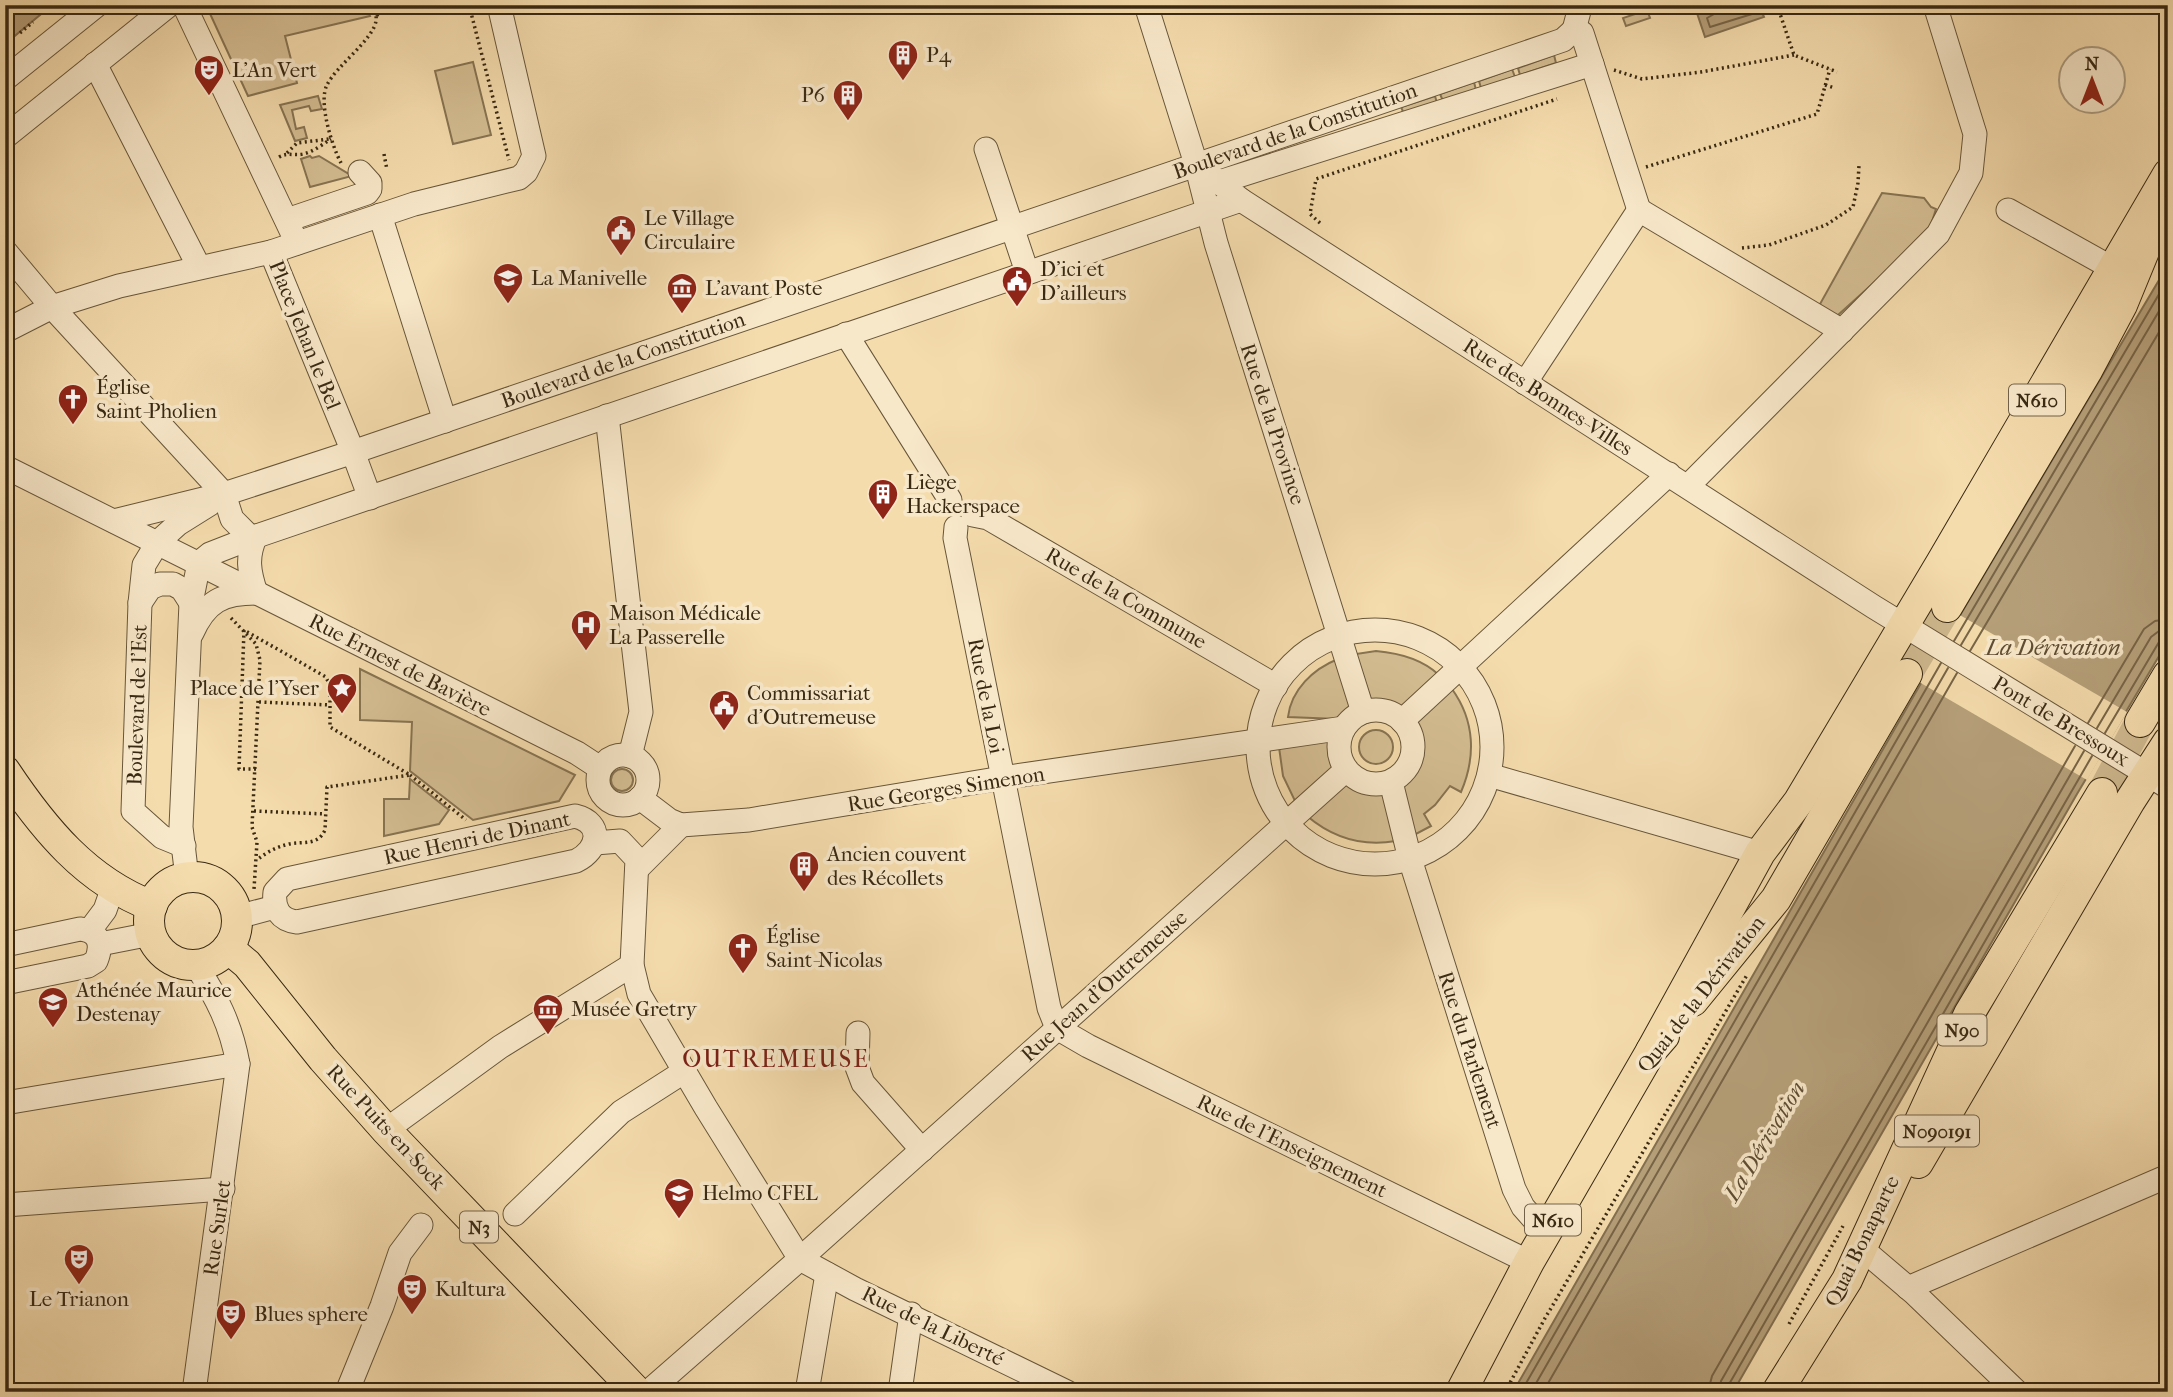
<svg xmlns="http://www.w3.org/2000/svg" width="2173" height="1397" viewBox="0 0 2173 1397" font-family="'IM FELL French Canon',serif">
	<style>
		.green { fill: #d5be93; stroke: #877453; stroke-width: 2 }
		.water { fill: #b59f79; stroke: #837050; stroke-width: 2 }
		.pier { fill: #f5dcad }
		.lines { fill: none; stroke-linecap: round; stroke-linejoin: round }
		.shore { stroke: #776446; stroke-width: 2 }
		.major-tunnel { stroke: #cfb88e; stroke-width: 30; stroke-dasharray: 30 15; stroke-linecap: butt }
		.minor-casing { stroke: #68563a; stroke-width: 25 }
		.major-casing { stroke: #392913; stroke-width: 32 }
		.path { stroke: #392913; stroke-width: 3.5; stroke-dasharray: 2 3.5; stroke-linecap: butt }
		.minor { stroke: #f8e8ca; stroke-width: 23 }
		.major { stroke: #f5dcad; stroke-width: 30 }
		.labels { text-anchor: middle; stroke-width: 7; stroke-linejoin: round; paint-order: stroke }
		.shield { fill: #f8e8ca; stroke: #72624a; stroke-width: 2 }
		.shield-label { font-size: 19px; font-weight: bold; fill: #392913 }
		.poi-label { font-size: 21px; fill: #392913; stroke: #f8e8ca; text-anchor: start }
		.street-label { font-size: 21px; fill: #392913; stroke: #f8e8ca }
		.water-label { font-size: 23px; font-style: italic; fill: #5e4c32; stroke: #f8e8ca }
		.quarter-label { font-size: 24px; letter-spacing: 2px; fill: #7a1f14; stroke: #f8e8ca }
	</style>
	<rect width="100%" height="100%" fill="#f5dcad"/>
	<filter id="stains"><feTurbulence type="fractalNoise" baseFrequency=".00286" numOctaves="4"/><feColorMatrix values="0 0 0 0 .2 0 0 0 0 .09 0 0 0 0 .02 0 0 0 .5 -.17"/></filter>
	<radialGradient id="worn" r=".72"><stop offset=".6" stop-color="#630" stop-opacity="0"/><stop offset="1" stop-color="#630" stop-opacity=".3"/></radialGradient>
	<g class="green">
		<path d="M206,5h159l5,11 -85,20 12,47 -49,13z"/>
		<path d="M1647,10l3,8 -24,8 -3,-8z"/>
		<path d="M1554,55l2,8 -36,12 -2,-7z"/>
		<path d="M473,62l18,73 -38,9 -18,-73z"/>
		<path d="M1512,69l3,8 -34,11 -2,-7z"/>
		<path d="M1474,82l2,8 -33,11 -3,-7z"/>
		<path d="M318,96l4,13 -11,2 -2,-5 -17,4 4,19 8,-2 3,11 -12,3 -15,-36z"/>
		<path d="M1435,96l2,7 -33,11 -3,-7z"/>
		<path d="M310,156l2,2 7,-2 33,20 -42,11 -9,-28z"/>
		<path d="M1882,193l42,5 7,9 5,2 -8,25 -90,81 -8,2 -15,-4z"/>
		<path d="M1376,651c23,2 46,8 63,24l-37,32 -14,-6 -17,-1 -15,-46z"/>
		<path d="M1338,659l14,48 -14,12 -50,-2c3,-27 25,-48 50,-58z"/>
		<path d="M360,669l215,106 -16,26 -86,19 -63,-49 2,-49 -52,-2z"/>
		<path d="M1452,689c23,32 24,68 9,103l-11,-6 -15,19 -11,9 7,12 -17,9 -12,-49c23,-16 25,-41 14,-64z"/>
		<circle cx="1376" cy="747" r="17"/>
		<path d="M1329,739l-1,8 6,21 -39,33 -12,-25 -4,-29z"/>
		<circle cx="622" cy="780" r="11"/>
		<path d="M410,779l39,31 -10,14 -55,12v-37h25z"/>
		<path d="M1345,783l19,10h20l12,48c-34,6 -63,-3 -89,-25z"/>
	</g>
	<g class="water">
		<path d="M5,5h47l-47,39z"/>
		<path d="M1720,5h39l5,12 -59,20 -8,-24z"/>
		<path d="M2168,265v376l-91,153 -344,598h-220l449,-780z"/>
	</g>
	<path class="pier" d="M1958,614l169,98 -40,68 -168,-98z"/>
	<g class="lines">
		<g class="shore">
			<path d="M1718,5l-2,8 -9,5 3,9 42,-13 1,-9"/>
			<path d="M1954,641l214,-362"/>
			<path d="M1961,645l207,-349"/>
			<path d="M1970,651l198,-334"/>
			<path d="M2088,723l56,-94 11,-8 13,-2"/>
			<path d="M2097,728l54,-91 8,-6 9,-1"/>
			<path d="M2105,733l54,-91 9,-3"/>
			<path d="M1521,1392l420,-729"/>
			<path d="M1531,1392l417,-724"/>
			<path d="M1543,1392l414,-719"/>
			<path d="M1708,1392l4,-16 363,-630"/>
			<path d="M1719,1392l2,-11 363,-630"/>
			<path d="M1727,1392l1,-6 364,-630"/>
		</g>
		<g class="major-tunnel">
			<path d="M1907,674l40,-67"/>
			<path d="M2102,793l38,-71"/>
		</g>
		<g class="minor-casing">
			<g id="minor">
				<path d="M184,5l113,238"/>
				<path d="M1146,5l50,159 20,79 147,469"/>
				<path d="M1574,30l8,3 57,177"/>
				<path d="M1574,30l5,-19 -1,-6"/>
				<path d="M95,64l104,203"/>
				<path d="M5,79l92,-74"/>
				<path d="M5,137l164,-132"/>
				<path d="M986,149l41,123"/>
				<path d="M1196,164l45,36 633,407 294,180"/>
				<path d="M1219,182l373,-118"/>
				<path d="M1639,210l203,121"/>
				<path d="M2008,210l104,58"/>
				<path d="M380,215l65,206"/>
				<path d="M287,220l80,-27 3,-4v-6l-10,-11"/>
				<path d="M5,251l47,56 172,187 8,25 19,19"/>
				<path d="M271,252l82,200 17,46"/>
				<path d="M5,331l47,-24 67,-21 152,-34 143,-48 105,-26 7,-6 8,-16 -35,-151"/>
				<path d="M846,334l104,166"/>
				<path d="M1525,383l114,-173"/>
				<path d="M607,416l34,296 -11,44"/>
				<path d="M5,467l572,286 23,15"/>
				<path d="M1688,486l250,-252 33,-61 4,-39 -40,-129"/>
				<path d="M973,515l15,3 288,168"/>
				<path d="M114,521l110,-27 129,-42 1210,-412 11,-10"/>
				<path d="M956,527l-1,11 94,470 8,20 31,18 441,216"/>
				<path d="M199,563l11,-9 41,-16 990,-338"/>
				<path d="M140,603l10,-15 10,-4h13l9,5 9,14"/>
				<circle cx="1375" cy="747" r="117"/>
				<path d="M192,633c14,-32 31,-40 64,-40 -7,-21 -10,-36 0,-57"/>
				<circle cx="1376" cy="747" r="37"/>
				<path d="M1402,721l267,-247"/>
				<circle cx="623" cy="780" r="25"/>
				<path d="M1489,775l271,78"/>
				<path d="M1391,782l19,77 104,330 9,18 23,26"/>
				<path d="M640,798l29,22 12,5 68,-5 253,-42 342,-50"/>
				<path d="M575,816c29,7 24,34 1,45l-279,61c-17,-2 -24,-13 -22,-30l12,-13z"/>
				<path d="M595,843l25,-2 17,18 -5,106 7,29 67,114 94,151 55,30 212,103"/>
				<path d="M184,846l-22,-9 -29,-26 7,-208 4,-38 14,-23 20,-18 32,-20"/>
				<path d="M637,869l44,-44"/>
				<path d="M187,878l-6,-51 10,-224 8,-40"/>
				<path d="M237,917l38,-10"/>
				<path d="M90,930l15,-20 8,-23"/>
				<path d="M100,944l51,-10"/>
				<path d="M5,945l75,-16c19,2 23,15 16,32l-8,5 -83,17"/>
				<path d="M858,1033l-1,34 6,16 59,67"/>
				<path d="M5,1103l233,-39"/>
				<path d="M386,1130l114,-83 132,-82"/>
				<path d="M5,1205l218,-16"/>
				<path d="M515,1214l106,-102 64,-41"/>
				<path d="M1867,1253l47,40 103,99"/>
				<path d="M1908,1288l260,-112"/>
				<path d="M194,1392l44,-328c-7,-39 -21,-66 -42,-99"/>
				<path d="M347,1392l35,-86 18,-53 21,-28"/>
				<path d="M648,1392l152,-133 546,-489"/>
				<path d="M807,1392l20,-118"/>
				<path d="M900,1392l11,-78"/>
			</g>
		</g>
		<g class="major-casing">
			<g id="major">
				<path d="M1947,607l141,-238 34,-64 32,-78"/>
				<path d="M2140,722l28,-47"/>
				<path d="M5,771c38,57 81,110 147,135"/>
				<circle cx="193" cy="921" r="44"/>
				<path d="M228,948l19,16 76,95 63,71 251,262"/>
				<path d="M1693,1001l83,-102 131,-225"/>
				<path d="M1651,1051l109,-198 39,-52 142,-238 227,-389"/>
				<path d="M1918,1163l212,-362 38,-59"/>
				<path d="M1461,1392l68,-130 122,-211 13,-15"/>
				<path d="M1777,1392l70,-112 122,-266 133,-221"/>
			</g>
		</g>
		<g class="path">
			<path d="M469,5l40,155"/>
			<path d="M1777,5l17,50 43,17"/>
			<path d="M377,16l4,-11"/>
			<path d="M20,33l13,-11"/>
			<path d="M1614,70l28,9 59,-7 93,-17"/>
			<path d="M1825,85l10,3"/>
			<path d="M287,153l10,-10 32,-4"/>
			<path d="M384,154l3,16"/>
			<path d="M279,157c9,-5 15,-1 24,-3 10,-2 20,-10 28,-15"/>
			<path d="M341,163c-9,-17 -23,-61 -14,-78 9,-19 46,-45 49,-64 1,-6 -2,-11 -4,-16"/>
			<path d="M1646,167l171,-53 13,-45"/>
			<path d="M1320,223l-10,-9 6,-35 241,-80"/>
			<path d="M1742,248l27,-3 57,-20 27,-18 5,-24 1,-18"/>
			<path d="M231,618l25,26 4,16 -8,167 5,15 -3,47"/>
			<path d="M259,702l71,3"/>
			<path d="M256,769h-17l5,-139 82,47 4,9v41l80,48 -83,12 -2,43c-7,16 -22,11 -36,14 -13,3 -22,8 -32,16"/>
			<path d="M410,775l56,45"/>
			<path d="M254,811l71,3"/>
			<path d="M1789,1324l54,-98"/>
			<path d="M1505,1392l39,-72 203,-345"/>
		</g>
		<use href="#minor" class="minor"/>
		<use href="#major" class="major"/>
	</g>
	<defs>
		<g id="building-pin" transform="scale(1.575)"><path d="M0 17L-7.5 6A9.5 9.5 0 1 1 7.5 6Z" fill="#8f2418" stroke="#f8e8ca"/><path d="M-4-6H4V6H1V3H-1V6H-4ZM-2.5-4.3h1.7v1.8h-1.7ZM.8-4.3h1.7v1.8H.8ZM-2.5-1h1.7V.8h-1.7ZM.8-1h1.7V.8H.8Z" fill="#fff"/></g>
		<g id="theatre-pin" transform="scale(1.575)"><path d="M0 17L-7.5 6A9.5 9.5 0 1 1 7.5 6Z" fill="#8f2418" stroke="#f8e8ca"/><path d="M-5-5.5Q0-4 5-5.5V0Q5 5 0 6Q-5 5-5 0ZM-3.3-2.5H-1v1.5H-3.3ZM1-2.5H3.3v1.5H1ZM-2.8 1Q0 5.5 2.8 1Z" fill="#fff"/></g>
		<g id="civic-pin" transform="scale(1.575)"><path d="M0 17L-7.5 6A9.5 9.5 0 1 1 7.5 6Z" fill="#8f2418" stroke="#f8e8ca"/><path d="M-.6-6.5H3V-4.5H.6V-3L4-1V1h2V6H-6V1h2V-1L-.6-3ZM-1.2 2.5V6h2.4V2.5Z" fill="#fff"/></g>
		<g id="school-pin" transform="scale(1.575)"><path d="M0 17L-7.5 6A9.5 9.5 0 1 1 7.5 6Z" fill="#8f2418" stroke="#f8e8ca"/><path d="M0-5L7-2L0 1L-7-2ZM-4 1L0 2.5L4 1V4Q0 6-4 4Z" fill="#fff"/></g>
		<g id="museum-pin" transform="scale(1.575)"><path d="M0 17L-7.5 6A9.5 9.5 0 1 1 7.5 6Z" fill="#8f2418" stroke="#f8e8ca"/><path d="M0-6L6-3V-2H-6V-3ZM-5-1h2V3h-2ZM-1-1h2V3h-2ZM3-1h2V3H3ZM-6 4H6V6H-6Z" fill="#fff"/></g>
		<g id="church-pin" transform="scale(1.575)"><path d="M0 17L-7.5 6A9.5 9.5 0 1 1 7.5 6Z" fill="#8f2418" stroke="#f8e8ca"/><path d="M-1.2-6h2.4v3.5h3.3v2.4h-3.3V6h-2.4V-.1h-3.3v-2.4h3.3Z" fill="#fff"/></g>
		<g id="hospital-pin" transform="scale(1.575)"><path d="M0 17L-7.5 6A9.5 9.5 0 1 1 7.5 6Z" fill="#8f2418" stroke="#f8e8ca"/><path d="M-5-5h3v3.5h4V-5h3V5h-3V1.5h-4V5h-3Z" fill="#fff"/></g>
		<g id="sight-pin" transform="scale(1.575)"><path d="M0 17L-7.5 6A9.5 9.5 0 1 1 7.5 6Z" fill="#8f2418" stroke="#f8e8ca"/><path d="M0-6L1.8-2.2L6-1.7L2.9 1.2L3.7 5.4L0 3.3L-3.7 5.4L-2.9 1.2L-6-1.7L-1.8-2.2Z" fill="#fff"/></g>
		<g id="university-pin" transform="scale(1.575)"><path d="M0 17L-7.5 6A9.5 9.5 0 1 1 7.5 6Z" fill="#8f2418" stroke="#f8e8ca"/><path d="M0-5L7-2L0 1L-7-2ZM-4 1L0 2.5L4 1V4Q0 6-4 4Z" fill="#fff"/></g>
	</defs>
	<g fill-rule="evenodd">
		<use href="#building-pin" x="903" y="55"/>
		<use href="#theatre-pin" x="209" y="70"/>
		<use href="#building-pin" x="848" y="95"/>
		<use href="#civic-pin" x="621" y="230"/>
		<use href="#school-pin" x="508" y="278"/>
		<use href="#civic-pin" x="1017" y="281"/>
		<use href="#museum-pin" x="682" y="288"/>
		<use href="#church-pin" x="73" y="399"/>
		<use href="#building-pin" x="883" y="494"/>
		<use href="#hospital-pin" x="586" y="625"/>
		<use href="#sight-pin" x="342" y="688"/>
		<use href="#civic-pin" x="724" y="705"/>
		<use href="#building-pin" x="804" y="866"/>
		<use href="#church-pin" x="743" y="948"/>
		<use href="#school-pin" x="53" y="1002"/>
		<use href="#museum-pin" x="548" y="1009"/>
		<use href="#university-pin" x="679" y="1193"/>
		<use href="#theatre-pin" x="79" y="1259"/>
		<use href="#theatre-pin" x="412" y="1289"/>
		<use href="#theatre-pin" x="231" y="1314"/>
	</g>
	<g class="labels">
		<g class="shield">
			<rect x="2009" y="384.5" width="56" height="31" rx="5"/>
			<rect x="1937.5" y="1014.5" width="49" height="31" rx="5"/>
			<rect x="1895" y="1115.5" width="84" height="31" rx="5"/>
			<rect x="1525" y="1204.5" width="56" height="31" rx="5"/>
			<rect x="460" y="1211.5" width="38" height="31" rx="5"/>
		</g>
		<g class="shield-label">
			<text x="2037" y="407">N610</text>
			<text x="1962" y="1037">N90</text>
			<text x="1937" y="1138">N090191</text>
			<text x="1553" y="1227">N610</text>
			<text x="479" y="1234">N3</text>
		</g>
		<g class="poi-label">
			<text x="926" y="62">P4</text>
			<text x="232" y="77">L'An Vert</text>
			<text x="825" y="102" text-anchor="end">P6</text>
			<text x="644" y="225">Le Village<tspan x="644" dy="24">Circulaire</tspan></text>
			<text x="1040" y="276">D'ici et<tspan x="1040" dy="24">D'ailleurs</tspan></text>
			<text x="531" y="285">La Manivelle</text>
			<text x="705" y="295">L'avant Poste</text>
			<text x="96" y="394">Église<tspan x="96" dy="24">Saint-Pholien</tspan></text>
			<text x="906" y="489">Liège<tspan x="906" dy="24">Hackerspace</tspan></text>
			<text x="609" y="620">Maison Médicale<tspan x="609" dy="24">La Passerelle</tspan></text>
			<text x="319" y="695" text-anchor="end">Place de l'Yser</text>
			<text x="747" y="700">Commissariat<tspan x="747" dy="24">d'Outremeuse</tspan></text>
			<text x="827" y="861">Ancien couvent<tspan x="827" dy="24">des Récollets</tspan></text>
			<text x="766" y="943">Église<tspan x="766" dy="24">Saint-Nicolas</tspan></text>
			<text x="76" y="997">Athénée Maurice<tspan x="76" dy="24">Destenay</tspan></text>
			<text x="571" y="1016">Musée Gretry</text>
			<text x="702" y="1200">Helmo CFEL</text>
			<text x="435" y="1296">Kultura</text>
			<text x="79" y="1306" text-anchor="middle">Le Trianon</text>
			<text x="254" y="1321">Blues sphere</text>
		</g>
		<g class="street-label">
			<text transform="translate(1295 131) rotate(-19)" y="7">Boulevard de la Constitution</text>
			<text transform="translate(305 335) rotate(68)" y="7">Place Jehan le Bel</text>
			<text transform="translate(623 360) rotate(-19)" y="7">Boulevard de la Constitution</text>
			<text transform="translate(1548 397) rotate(33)" y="7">Rue des Bonnes-Villes</text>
			<text transform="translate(1273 424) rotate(72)" y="7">Rue de la Province</text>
			<text transform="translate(1126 598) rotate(30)" y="7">Rue de la Commune</text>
			<text transform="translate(400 665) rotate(27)" y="7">Rue Ernest de Bavière</text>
			<text transform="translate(986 696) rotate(79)" y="7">Rue de la Loi</text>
			<text transform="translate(137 705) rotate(-88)" y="7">Boulevard de l'Est</text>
			<text transform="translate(2061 721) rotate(31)" y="7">Pont de Bressoux</text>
			<text transform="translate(946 789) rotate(-9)" y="7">Rue Georges Simenon</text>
			<text transform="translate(477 838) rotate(-12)" y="7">Rue Henri de Dinant</text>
			<text transform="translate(1104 986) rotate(-42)" y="7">Rue Jean d'Outremeuse</text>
			<text transform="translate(1701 994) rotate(-52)" y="7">Quai de la Dérivation</text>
			<text transform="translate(1470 1050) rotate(72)" y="7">Rue du Parlement</text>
			<text transform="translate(386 1127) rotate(47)" y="7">Rue Puits-en-Sock</text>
			<text transform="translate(1292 1146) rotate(26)" y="7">Rue de l'Enseignement</text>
			<text transform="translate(217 1228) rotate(-82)" y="7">Rue Surlet</text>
			<text transform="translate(1862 1241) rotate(-64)" y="7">Quai Bonaparte</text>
			<text transform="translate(933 1326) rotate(26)" y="7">Rue de la Liberté</text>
		</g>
		<g class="water-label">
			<text x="2053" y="655">La Dérivation</text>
			<text transform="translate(1764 1141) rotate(-59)" y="8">La Dérivation</text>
		</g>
		<g class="quarter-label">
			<text x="776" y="1067">OUTREMEUSE</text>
		</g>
	</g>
	<rect width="2173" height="1397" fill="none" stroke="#f5dcad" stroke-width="28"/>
	<rect x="7" y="7" width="2159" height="1383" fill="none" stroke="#392913" stroke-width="3.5"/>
	<rect x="14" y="14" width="2145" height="1369" fill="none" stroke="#392913" stroke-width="2"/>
	<g transform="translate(2092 80)"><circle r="33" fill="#f8e8ca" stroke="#ac9c81" stroke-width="2"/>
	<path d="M0-5L12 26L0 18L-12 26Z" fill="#8f2418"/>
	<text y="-10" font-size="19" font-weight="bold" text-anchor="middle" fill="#392913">N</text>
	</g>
	<rect width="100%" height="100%" filter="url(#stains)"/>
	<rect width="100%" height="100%" fill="url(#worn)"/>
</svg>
